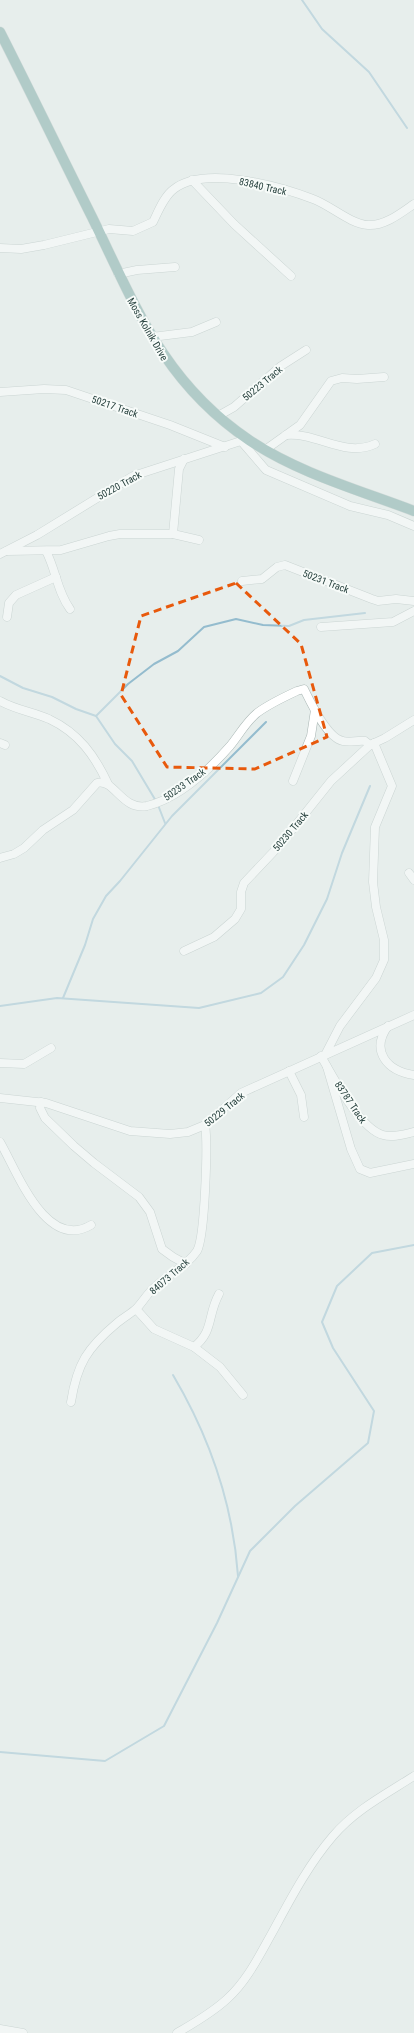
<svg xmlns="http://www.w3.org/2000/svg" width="414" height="2033" viewBox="0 0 414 2033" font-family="'Roboto Condensed',sans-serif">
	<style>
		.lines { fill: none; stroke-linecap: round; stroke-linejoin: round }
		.stream { stroke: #94bcce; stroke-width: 2 }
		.minor-casing { stroke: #a9b6b4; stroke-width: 9 }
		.major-casing { stroke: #c2cac9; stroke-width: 11 }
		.minor { stroke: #fff; stroke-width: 8 }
		.major { stroke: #6fa09b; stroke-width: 10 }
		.marked { fill: none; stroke: #e8590c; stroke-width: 3; stroke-dasharray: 8 5; stroke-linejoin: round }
		.labels { text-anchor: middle; stroke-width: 4; stroke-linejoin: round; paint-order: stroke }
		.street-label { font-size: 10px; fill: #26403d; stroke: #f7fbf9 }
	</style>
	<rect width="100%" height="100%" fill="#e7eeec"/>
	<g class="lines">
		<g class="stream">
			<path d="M302,0l20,29 47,43 38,56"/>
			<path d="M0,676l23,12 29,9 24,12 20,7 19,28 17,17 24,40"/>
			<path d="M96,716l32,-32 26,-20 24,-13 26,-24 32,-8 27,6 26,1 15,-6 61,-7"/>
			<path d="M158,805l7,18"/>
			<path d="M63,998l22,-53 8,-26 13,-23 14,-15 52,-65 94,-94"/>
			<path d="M0,1006l57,-8 142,10 62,-15 22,-16 21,-32 23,-46 15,-46 28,-67"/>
			<path d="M173,1375c36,61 60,130 65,201"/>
			<path d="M0,1752l105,9 59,-35 53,-103 33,-72 45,-45 73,-63 6,-32 -41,-63 -11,-26 15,-36 35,-33 42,-8"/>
		</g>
		<g class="minor-casing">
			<g id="minor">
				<path d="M192,180l42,44 57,52"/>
				<path d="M0,248l21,1 23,-4 65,-16 24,2 20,-9c5,-10 11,-26 21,-33 30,-24 105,-3 139,10 17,6 37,25 55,26 17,1 33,-12 46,-21"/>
				<path d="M118,274l19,-4 38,-3"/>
				<path d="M152,337l40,-5 24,-10"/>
				<path d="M0,392l44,-3 22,1 104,35 55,22"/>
				<path d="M218,416l16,-9 47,-41 25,-16"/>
				<path d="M286,435c31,-3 58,23 89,9"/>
				<path d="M241,441l25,29 84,36 38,9 26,11"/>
				<path d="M265,450l35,-25 31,-44 11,-3 15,1 27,-2"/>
				<path d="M173,534l6,-65 5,-10"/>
				<path d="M7,551l54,-1 48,-14 11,-2h53l26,6"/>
				<path d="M46,551c10,19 11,40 24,58"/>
				<path d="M0,554l37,-19 96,-59 114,-37"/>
				<path d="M242,581l20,-2 15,-12 8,-2 87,34 6,2 18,-2 18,2"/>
				<path d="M7,617l2,-14 7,-8 40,-18"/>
				<path d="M321,627l72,-5 21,-11"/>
				<path d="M0,701c16,9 33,11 49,18 30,14 46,37 59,65"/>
				<path d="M0,743l5,2"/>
				<path d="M293,781l18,-45 4,-26"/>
				<path d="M0,858l14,-4 10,-6 19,-18 30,-20 24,-27c17,-5 25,28 50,23 32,-8 62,-36 83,-60 9,-11 16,-24 27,-33 12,-9 27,-16 40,-22l7,-2c7,14 23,49 39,52 7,2 15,-1 22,0l5,4"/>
				<path d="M409,873l5,7"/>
				<path d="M184,951l30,-14 21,-18 6,-10v-17l3,-9 35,-37 52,-65 39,-36 15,-7 29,-18"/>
				<path d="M388,1026c-18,25 -1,45 26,49"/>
				<path d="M325,1055l15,-29 36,-48 8,-18v-20l-8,-33 -3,-25 2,-55 17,-41 -18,-43"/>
				<path d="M321,1056c12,21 39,73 62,79 10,3 22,-1 31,-3"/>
				<path d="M0,1063l24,1 27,-16"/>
				<path d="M327,1067l24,82 9,20 10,4 44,-9"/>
				<path d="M289,1071l12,24 3,22"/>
				<path d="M0,1098l46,5 84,28 40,3 18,-2 17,-7 36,-32 173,-78"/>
				<path d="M41,1102l-1,6 5,10 29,28 20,17 45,34 11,15 12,37 11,8 13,7"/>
				<path d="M0,1142c17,29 46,110 91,83"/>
				<path d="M136,1309l18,20 40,18 26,20 23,28"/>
				<path d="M194,1347c20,-16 13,-31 25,-53"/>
				<path d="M71,1402c6,-38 16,-54 46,-79 6,-5 13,-9 19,-14 7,-7 12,-17 20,-23 13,-12 31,-20 41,-35 8,-14 11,-108 8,-126"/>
				<path d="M0,2029l23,4"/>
				<path d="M177,2033c17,-10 35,-20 50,-34 20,-18 32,-43 45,-66 18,-33 36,-68 61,-97 22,-26 53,-42 81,-60"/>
			</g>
		</g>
		<g class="major-casing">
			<path id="major" d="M0,32c31,61 61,123 92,185 43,88 71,165 157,223 49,33 110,50 165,71"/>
		</g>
		<use href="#minor" class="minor"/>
		<use href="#major" class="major"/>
	</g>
	<path d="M0 0H414V2033H0ZM236,583l65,61 26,93 -72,32 -88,-2 -46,-72 20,-79z" fill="#e7eeec" fill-opacity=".55" fill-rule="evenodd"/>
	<path class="marked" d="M236,583l65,61 26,93 -72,32 -88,-2 -46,-72 20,-79z"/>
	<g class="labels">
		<g class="street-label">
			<text transform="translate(263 186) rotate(13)" y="4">83840 Track</text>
			<text transform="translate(148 329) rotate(60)" y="4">Moss Kolnik Drive</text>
			<text transform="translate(262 383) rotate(-40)" y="4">50223 Track</text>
			<text transform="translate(115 406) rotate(19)" y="4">50217 Track</text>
			<text transform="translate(119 485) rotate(-29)" y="4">50220 Track</text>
			<text transform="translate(326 581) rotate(21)" y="4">50231 Track</text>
			<text transform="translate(184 784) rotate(-35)" y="4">50233 Track</text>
			<text transform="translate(290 831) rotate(-50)" y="4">50230 Track</text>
			<text transform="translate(351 1102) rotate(56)" y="4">83787 Track</text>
			<text transform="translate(224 1109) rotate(-39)" y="4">50229 Track</text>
			<text transform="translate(169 1276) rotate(-41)" y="4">84073 Track</text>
		</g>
	</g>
</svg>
